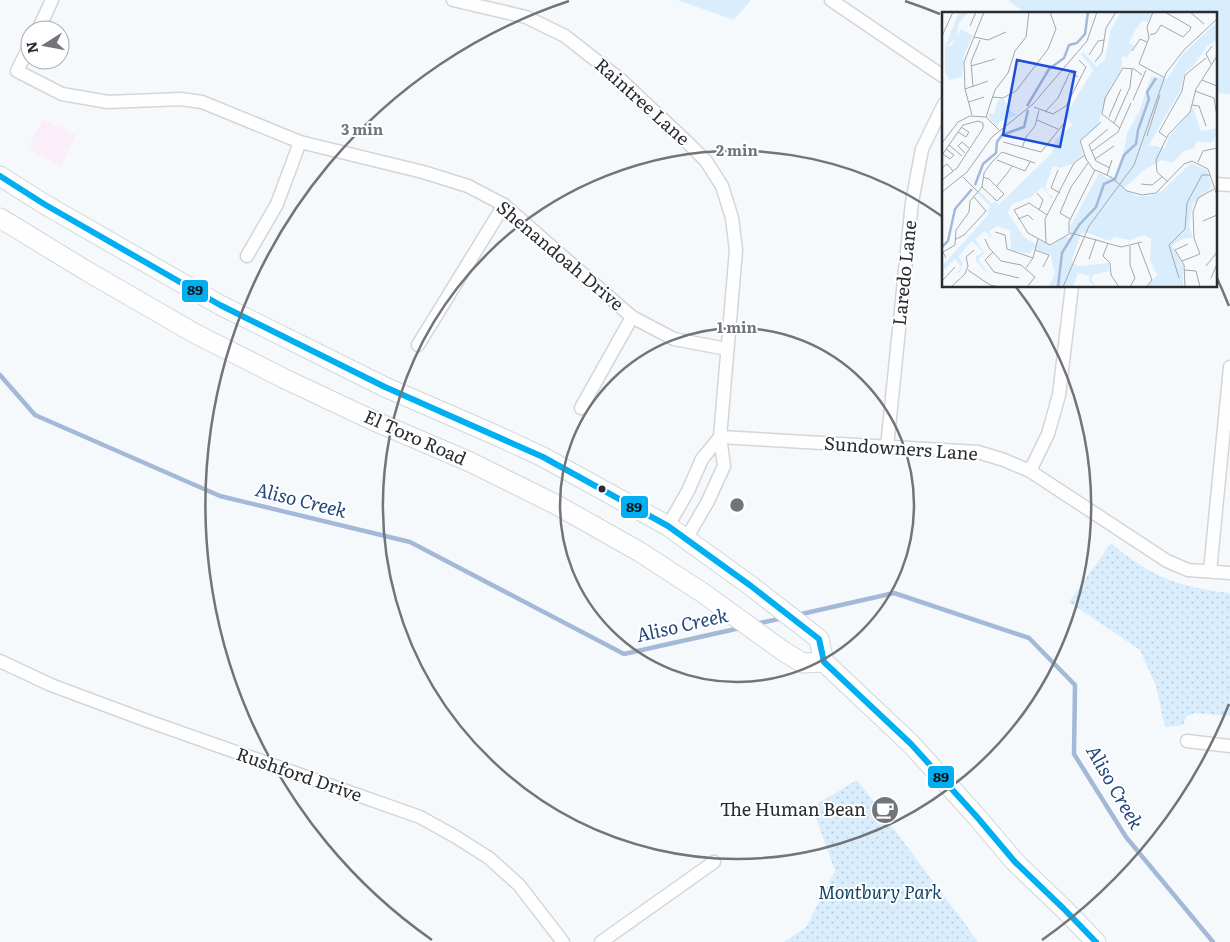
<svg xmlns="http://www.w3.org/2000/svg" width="1230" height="942" viewBox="0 0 1230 942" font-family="Literata,serif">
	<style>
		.industrial { fill: #faeff8 }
		.grass { fill: #daedfd }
		.park { fill: url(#park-dots) }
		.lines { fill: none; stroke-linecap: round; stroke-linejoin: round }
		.stream { stroke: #a4b9d7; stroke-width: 4.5 }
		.minor-casing { stroke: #d3d6d9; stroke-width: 15 }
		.primary-casing { stroke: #d3d6d9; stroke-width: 21 }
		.minor { stroke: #fefeff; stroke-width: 12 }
		.primary { stroke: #fefeff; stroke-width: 19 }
		.bus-1-casing { stroke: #fff; stroke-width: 10 }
		.bus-1 { stroke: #00aff2; stroke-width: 6 }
		.ring { fill: none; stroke: #717478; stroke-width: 2.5 }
		.bus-dot { fill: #292d31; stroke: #fff; stroke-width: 2 }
		.labels { text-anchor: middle; stroke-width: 4; stroke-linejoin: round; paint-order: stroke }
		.street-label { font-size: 18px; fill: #292d31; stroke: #fff }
		.poi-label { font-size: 18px; fill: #292d31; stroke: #fff; text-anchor: end }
		.park-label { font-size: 18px; font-style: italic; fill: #114668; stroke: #fff }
		.water-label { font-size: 19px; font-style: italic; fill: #22477d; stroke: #fff }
		.inset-river { fill: none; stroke: #a4b9d7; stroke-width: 2.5 }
		.inset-road { fill: none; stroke: #a4a7ab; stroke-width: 1 }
		.view { fill: #1d4ed8; fill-opacity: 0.15; stroke: #1d4ed8; stroke-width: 2.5 }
		.inset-edge { fill: none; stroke: #292d31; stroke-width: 2.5 }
		.centre { fill: #717478; stroke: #fff; stroke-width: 2.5 }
		.ring-label { font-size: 15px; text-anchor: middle; font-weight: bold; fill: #717478; stroke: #fff; stroke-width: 4; stroke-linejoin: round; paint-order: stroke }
		.line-badge { stroke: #fff; stroke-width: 2 }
		.pale-badge-label { font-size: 14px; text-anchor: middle; font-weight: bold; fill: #111 }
	</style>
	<defs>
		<pattern id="park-dots" width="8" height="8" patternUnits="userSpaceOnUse" patternTransform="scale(1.25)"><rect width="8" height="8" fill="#daedfd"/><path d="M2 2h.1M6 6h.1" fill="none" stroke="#bbccd9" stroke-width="1.8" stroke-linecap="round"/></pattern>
	</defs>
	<rect width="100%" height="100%" fill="#f6f9fc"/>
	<path class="industrial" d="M43,119l33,16 -15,31 -34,-17z"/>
	<g class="grass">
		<path d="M677,0h74l-17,20z"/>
		<path d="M1008,0h222v94l-14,-1v-79h-190z"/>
	</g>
	<g class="park">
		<path d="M1111,543c38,33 70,45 119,50v123l-35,-3 -8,3 -4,9 -18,2 -9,-41 -16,-36 -71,-48z"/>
		<path d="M857,780l106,141 15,21h-194l22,-15 29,-56 -23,-64z"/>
	</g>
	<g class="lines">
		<g class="stream">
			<path d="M0,375l35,40 185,81 190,46 214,112 116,-26"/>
			<path d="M797,615l97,-22 135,45 46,47 -1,69 52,83 87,105"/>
			<path d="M755,624l29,-6"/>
		</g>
		<g class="minor-casing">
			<g id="minor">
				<path d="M453,0l73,17 39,19 56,44 66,62 19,19 16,25 10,32 4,32 -16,187 4,29 -17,37 -21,36"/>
				<path d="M831,0l113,77"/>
				<path d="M38,30l14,-30"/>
				<path d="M30,45l-13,26 45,23 46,8 73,-3 21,3 98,40 123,30 45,14 36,19 128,112 42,22 53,10"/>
				<path d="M1216,184l14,1"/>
				<path d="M247,256l30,-52 23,-62"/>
				<path d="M418,345l86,-140"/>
				<path d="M581,408l51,-91"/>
				<path d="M720,437l258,15 26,8 26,11 137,90 21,9 42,3"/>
				<path d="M887,447l25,-245 10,-53 22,-45"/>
				<path d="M1030,471l18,-37 11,-39 13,-109"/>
				<path d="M668,526l20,-35 14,-32 18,-22"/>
				<path d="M1210,571l20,-204"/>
				<path d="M0,661l51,24 94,35 275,97 36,20 33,21 30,27 44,57"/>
				<path d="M1187,741l43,5"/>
				<path d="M601,942l113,-80"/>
			</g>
		</g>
		<g class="primary-casing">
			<g id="primary">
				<path d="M0,176l44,28 176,101 165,82 115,50 43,20 125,69 83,60 68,53 5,23 87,82 66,73 38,45 49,47 32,33"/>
				<path d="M0,218l85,52 109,63 91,46 87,41 98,42 85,42 85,48 63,41 80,58 20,12 21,-1"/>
			</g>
		</g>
		<use href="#minor" class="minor"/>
		<use href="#primary" class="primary"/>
		<g class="bus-1-casing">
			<path id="bus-1" d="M0,176l44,28 176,101 165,82 158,70 125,69 83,60 68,53 5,23 87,82 66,73 38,45 49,47 32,33"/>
		</g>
		<use href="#bus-1" class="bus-1"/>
	</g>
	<g class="ring">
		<circle cx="737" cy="505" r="177"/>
		<path d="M1016 287A354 354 0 1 1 943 217"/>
		<path d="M1229 704A531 531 0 0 1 1042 940M432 940A531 531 0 0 1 569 1M905 1A531 531 0 0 1 940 14M1216 276A531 531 0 0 1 1229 306"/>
	</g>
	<defs>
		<g id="cafe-disc" transform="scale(1.4375)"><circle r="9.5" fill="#717478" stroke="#fff"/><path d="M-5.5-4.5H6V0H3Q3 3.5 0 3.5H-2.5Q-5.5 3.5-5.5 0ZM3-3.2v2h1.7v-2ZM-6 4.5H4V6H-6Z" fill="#fff"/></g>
	</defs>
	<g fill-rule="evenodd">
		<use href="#cafe-disc" x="885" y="810"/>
	</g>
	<circle class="bus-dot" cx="602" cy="489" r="4.5"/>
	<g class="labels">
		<g class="street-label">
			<text transform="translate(642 102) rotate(42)" y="6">Raintree Lane</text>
			<text transform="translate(560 256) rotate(40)" y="6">Shenandoah Drive</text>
			<text transform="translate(905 273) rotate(-84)" y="6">Laredo Lane</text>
			<text transform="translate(415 438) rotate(24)" y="6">El Toro Road</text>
			<text transform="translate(901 449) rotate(4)" y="6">Sundowners Lane</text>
			<text transform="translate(299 775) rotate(19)" y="6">Rushford Drive</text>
		</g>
		<g class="poi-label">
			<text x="866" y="816">The Human Bean</text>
		</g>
		<g class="park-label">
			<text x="880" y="899">Montbury Park</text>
		</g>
		<g class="water-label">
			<text transform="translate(301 500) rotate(14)" y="7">Aliso Creek</text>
			<text transform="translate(682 625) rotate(-13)" y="7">Aliso Creek</text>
			<text transform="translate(1115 787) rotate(60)" y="7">Aliso Creek</text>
		</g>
	</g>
	<g transform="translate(942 12)">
		<rect width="275" height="275" fill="#f6f9fc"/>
		<path d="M17,0h10l-10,11 -2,15 -12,9zM179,0h31l-4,9h-6l-6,8 -7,14 6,3 -2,2 -6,9 -5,-1v12l-12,20 -13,39 -18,14 4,14 -11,9 -13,4 -6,-2 -8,21 3,7 5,2 -4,8 2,-6 -9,-11 -11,10 -19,7 -4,9 16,24 12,7 2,-4 15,5 11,-8 8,2 36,-61 6,-1 7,-11 6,-33 12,-21 12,-36 16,3 15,-24 35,-33v18l-10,6 -14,21 -8,5 -4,17 -32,56 16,3 3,-10 25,-30 8,23 16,-3v7l-6,8 -14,-2 -3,7 -10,3 -11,12 -11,-3 -18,10 -21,19 14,7h12l13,-5 29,-28 16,7 5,17 -19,17 -4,22 4,12h-8l-13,7 11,21v21h-36l10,-12 -7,-15 1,-21 -7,-4 -13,5 -17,-3 -4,4 -28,-10 -11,31 8,4 30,-3v8l-16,4 -2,5 5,6 -7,-4 1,-6 -12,-3 -5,14h-25l7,-13 -5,-20 -16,-5 -5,5 -18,-4 -1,-19 -12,-5 -9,5 5,9 -9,-9 -10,8 10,14 -7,6 12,18 -14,-16v-5l7,-4 -11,-11 -14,16 5,5 -3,10 -4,2 5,-7 -6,-8 -13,13v-6l47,-52 63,-61 4,-14 16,-14 -7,-9 28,-46 -12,-16 2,-2 14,15 8,-8 6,-30z" fill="#daedfd"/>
		<path d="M19,17l12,7 -9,18 -2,23 -13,3 -4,-8v-25l7,-2zM62,87l5,11 8,5 -18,7 -2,5 -9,-10 1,-4 5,1 4,-14zM157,161l20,12 -34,48 -14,-1 -1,-5zM38,179l12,13 3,-3 5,5 -9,9 -4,-3 3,-6 -13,-13z" fill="#daedfd"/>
		<path class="inset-river" d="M85,94l22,-37 15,-11 5,-13 8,-2 8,-9 3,-22M33,173l8,-21 13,-11 1,-11 5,-7 22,-8 4,-17M0,235l6,-6 7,-32 17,-20M116,275l4,-34 17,-28 17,-18 8,-23 11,-5 9,-24 12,-11 2,-14 11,-31 -2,-7 9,-14"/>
		<path class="inset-road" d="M211,0l-6,15 2,11 -10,26 26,14M248,0l14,12M28,14l6,-14M208,23l6,-2 5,-8 22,12 7,-7 1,-3 -26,-15M0,24l11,-24M32,25l14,3 18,-8M190,39l8,-12 7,3M147,43l9,-14 6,-1M153,50l7,-9 4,-25 10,-16M269,52l-5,-10 6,-8M29,54l24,-7M0,68v20M260,68l15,6M31,75l-2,-25 9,-22M23,77l23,-8M253,79l19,7 3,19M50,85l11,1 13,-7 32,-42 8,-20 -6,-17M191,88l13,-30M27,90l15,-5M250,93l7,1 7,20M92,95l19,7 13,-8 20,-39 -7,-7M103,100l13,-14 12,-26 8,5M30,103l-7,-26 -1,-27 20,-50M44,105l9,-27 13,-17 7,-22 11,-14 3,-25M167,105l12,-28M95,108l21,9M159,110l-21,19 6,18 7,10 18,8 16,14 15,4 14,-2 28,-29 8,-3 16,8 9,26M172,111l16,-36 2,-18M178,116l-18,-14 3,-16 18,-30 11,1 8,6M166,117l-19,16 7,16 14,7M16,120l8,5 3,-5 -8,-5M205,124l13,-41M224,125l-7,-5 23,-41 3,-16 21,-17M83,127l15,4M61,130l38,10 24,-30M0,131l16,-21 12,-6 16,1 13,13M7,133l13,11M80,136l4,-11 9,-11 4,-16M150,139l26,-19 13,-29M23,141l-7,-7 4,-4 7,6M1,142l7,5 4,-4 -8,-6M0,143l21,-30 15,-4M153,147l19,-13M55,148l28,11 5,-9M256,150l5,-11 14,-3M0,156l5,-4 6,7M116,158l-7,18 9,5M165,163l5,-15M21,165l15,15M0,168l15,-12 26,-40v-5l-5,-2M226,170l-11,-10 -1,-12 12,-25 22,-23 6,-23 21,-33M199,172l11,1 10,-8M55,174l15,-19M40,175l15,14 7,-7 -15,-15 -6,-2M0,180l25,-20 25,-35 41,-33 54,-63 10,-29M95,181l6,7 -4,10M105,203l-18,-12 -15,7 14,23 22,12 21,-12 50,14 21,-5M76,207l10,-4 5,5M128,207l-10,-6 11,-26 17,-24M261,209l14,-6M53,220l10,3 2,14 26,9M127,221v-11l26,-52M14,227l8,-4 22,-24 -12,-14M43,227l4,9 12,13 20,4 14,12 -8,10M104,231l-1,-24 29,-56 11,-8M166,231l-5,13 7,7 1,12 8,12M196,231l14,37 -6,7M93,238l14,5 -6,12M51,240l-8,8 9,12 25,6M4,246l-3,-6 12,-7 1,-15 13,-18 1,-11 12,-14 2,-14 7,-10 11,-11 33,11M147,247l7,-20M240,249l18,-7 -6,-16 -1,-26 5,-14 16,-9M264,254l11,-14M84,256l7,-10 5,-19M26,258l22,15 10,2M242,258l12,1 4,16M237,266l-10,-33 16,-16 2,-26 15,-28h8M269,266l6,-14M0,269l13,-14M9,275l14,-13 3,-8 -2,-9 8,-7M121,275l26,-61 45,-61 32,-92 18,-23 33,-31M188,275l5,-9 -5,-13v-19M243,275l-1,-22 -9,-15 13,-6"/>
		<path class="view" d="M75,48l58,12 -15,75 -57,-12z"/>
		<rect width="275" height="275" class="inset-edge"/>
	</g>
	<circle cx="737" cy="505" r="8" class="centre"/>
	<g class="ring-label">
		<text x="362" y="135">3 min</text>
		<text x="737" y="156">2 min</text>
		<text x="737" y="333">1 min</text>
	</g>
	<g class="line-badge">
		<rect x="181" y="279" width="28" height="24" rx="5" fill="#00aff2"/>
		<rect x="620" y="495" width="29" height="24" rx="5" fill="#00aff2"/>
		<rect x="927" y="765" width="28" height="24" rx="5" fill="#00aff2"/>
	</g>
	<g class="pale-badge-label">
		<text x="195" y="295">89</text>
		<text x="634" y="512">89</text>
		<text x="941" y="782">89</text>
	</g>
	<g transform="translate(45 45) rotate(259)"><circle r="24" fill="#ffffff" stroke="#a9abad"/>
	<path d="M0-4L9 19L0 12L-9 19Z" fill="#717478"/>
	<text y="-8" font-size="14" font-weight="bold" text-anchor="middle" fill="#292d31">N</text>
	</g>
</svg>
